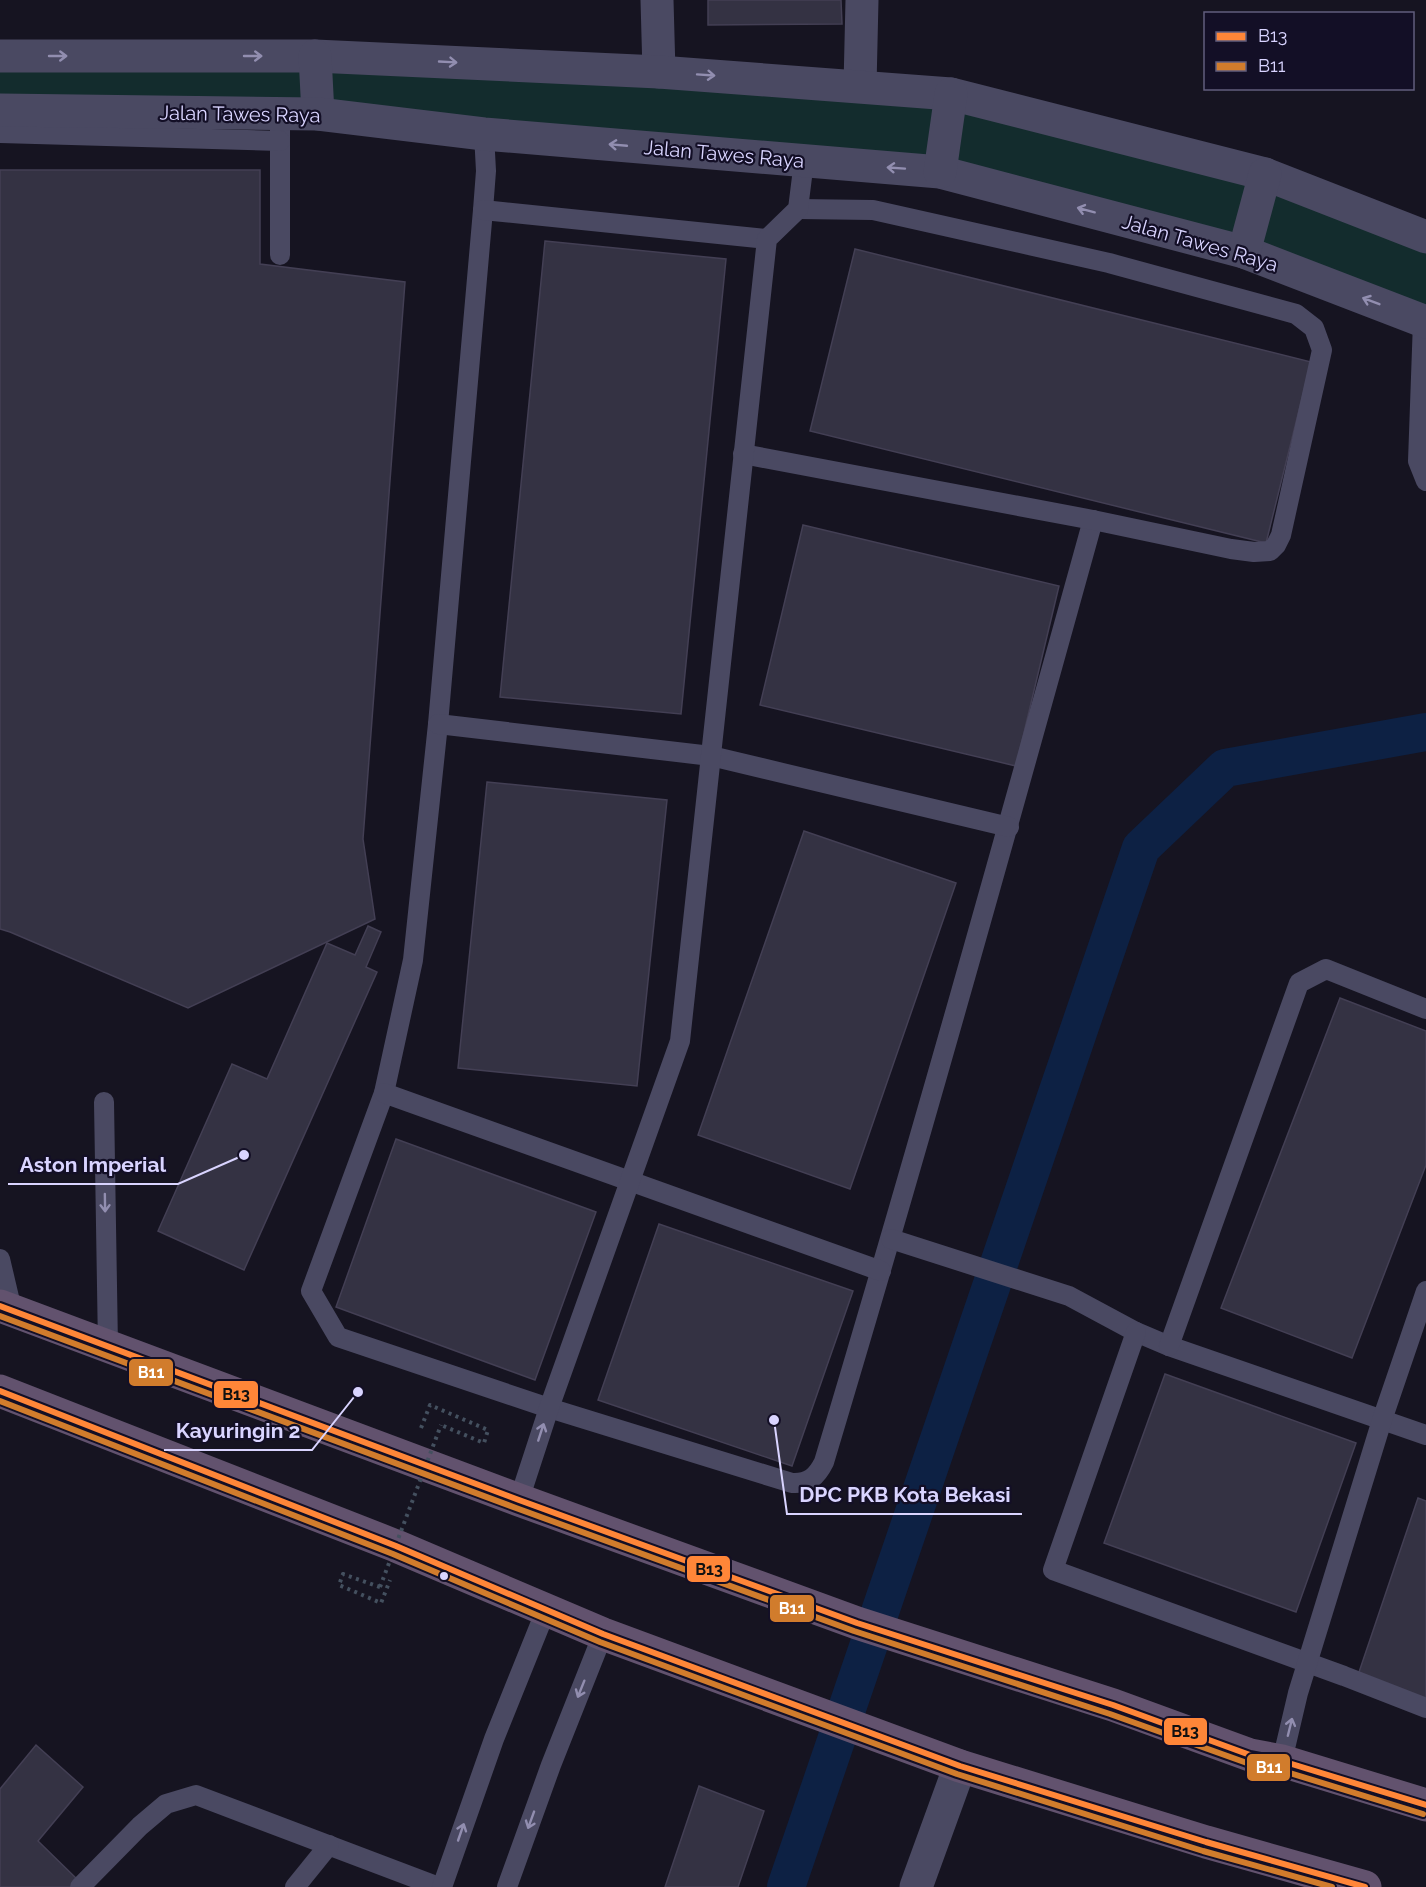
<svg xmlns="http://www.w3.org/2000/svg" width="1426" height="1887" viewBox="0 0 1426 1887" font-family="Raleway,sans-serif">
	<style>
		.green { fill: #132c2d }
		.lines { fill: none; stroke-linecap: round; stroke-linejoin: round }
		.canal { stroke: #0d2144; stroke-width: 38 }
		.building { fill: #343243; stroke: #433f54; stroke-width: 1.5 }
		.path { stroke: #44505f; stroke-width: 4; stroke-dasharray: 3 4.5; stroke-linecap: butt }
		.service { stroke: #4a4962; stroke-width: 20 }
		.minor { stroke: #4a4962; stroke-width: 33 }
		.tertiary { stroke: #4a4962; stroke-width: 33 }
		.trunk { stroke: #62526e; stroke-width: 33 }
		.path-bridge { stroke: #44505f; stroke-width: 4; stroke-dasharray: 3 4.5; stroke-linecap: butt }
		.bus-1-casing { stroke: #130f26; stroke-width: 10 }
		.bus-2-casing { stroke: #130f26; stroke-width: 10 }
		.bus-1 { stroke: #ff8638; stroke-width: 6 }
		.bus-2 { stroke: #d17c2c; stroke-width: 6 }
		.oneway { stroke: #928eb0 }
		.bus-dot { fill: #d9d4ff; stroke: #130f26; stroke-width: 2 }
		.labels { text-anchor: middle; stroke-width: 4.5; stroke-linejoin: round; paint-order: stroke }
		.street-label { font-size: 20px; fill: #d9d4ff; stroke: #130f26 }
		.leader { fill: none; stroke: #d9d4ff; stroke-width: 2 }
		.callout-dot { fill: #d9d4ff; stroke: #130f26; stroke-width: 2 }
		.callout-label { font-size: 21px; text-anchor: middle; font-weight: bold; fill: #d9d4ff; stroke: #130f26; stroke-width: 4.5; stroke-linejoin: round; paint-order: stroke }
		.line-badge { stroke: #130f26; stroke-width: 2 }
		.badge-label { font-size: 16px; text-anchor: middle; font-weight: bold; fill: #fff }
		.pale-badge-label { font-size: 16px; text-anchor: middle; font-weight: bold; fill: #111 }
	</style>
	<rect width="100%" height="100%" fill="#161421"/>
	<path class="green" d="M0,56l951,38 475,143v85l-486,-150 -136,-11 -804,-51z"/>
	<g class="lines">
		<path class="canal" d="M786,1887l355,-1039 84,-80 201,-36"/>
	</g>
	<g class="building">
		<path d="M708,0h133l1,24 -134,1z"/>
		<path d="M0,170h260v94l145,18 -42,557 12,80 -187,89 -178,-76 -10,-3z"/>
		<path d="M545,241l181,18 -45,455 -181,-17z"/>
		<path d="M855,249l456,113 -45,181 -456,-112z"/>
		<path d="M803,525l256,61 -43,180 -256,-61z"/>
		<path d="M487,782l180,18 -30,286 -179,-18z"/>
		<path d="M804,831l152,52 -106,306 -152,-54z"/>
		<path d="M368,926l13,6 -15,35 11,5 -133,298 -86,-39 74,-167 35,15 60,-136 28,12z"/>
		<path d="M1340,998l86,33v134l-74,193 -131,-50z"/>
		<path d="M396,1139l200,73 -61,168 -199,-73z"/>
		<path d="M659,1224l194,67 -61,175 -194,-66z"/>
		<path d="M1165,1374l191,69 -60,169 -192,-69z"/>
		<path d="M1418,1498l8,3v201l-69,-24z"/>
		<path d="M36,1745l47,42 -45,54 42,41 -4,5h-76v-98z"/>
		<path d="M699,1786l65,25 -26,76h-73z"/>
	</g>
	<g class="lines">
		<g class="path">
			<path d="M421,1428l9,-23 58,25 -4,13 -43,-18"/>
			<path d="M380,1587l-37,-13 -4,11 42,18 9,-23"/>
		</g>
		<g class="service">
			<path d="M280,129v126"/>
			<path d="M0,133l280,8"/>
			<path d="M484,134l2,37 -3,39 -45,514 -25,236 -29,133 -73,198 27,46 211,71 243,75c17,1 25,-7 32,-21 94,-313 182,-628 269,-942"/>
			<path d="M483,210l284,29"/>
			<path d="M1423,321l-5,140 8,20"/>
			<path d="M743,454l350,66 138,29 23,3 16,-1 6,-6 5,-10 41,-185 -8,-22 -18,-14 -187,-51 -236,-53 -75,-1"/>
			<path d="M438,724l273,32 298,71"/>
			<path d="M384,1093l497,178"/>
			<path d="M104,1102l4,245"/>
			<path d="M891,1239l178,57 67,36 33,14 257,89"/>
			<path d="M0,1259l12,51"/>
			<path d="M1136,1332l-83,238 291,106 82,32"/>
			<path d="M1169,1346l130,-363 27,-14 100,40"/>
			<path d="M519,1500l30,-92 131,-367 87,-802 31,-30 6,-48"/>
			<path d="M1282,1761l16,-68 84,-273 44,-129"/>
			<path d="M80,1887l60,-61 26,-22 30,-9 243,92"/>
			<path d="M295,1887l34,-42"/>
			<path d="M442,1887l52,-148 52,-129"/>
			<path d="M507,1887l44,-122 52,-131"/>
		</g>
		<g class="minor">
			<path d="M657,0l2,72"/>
			<path d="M860,86l2,-86"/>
			<path d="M916,1887l44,-121"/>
		</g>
		<g class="tertiary">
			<path d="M0,56h315l344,16 292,22 314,80 161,63"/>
			<path d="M315,56l3,58"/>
			<path d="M0,110l318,4 166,20 456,38 304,80 182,70"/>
			<path d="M940,172l11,-78"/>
			<path d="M1244,252l21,-78"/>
		</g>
		<g class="trunk">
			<path d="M0,1306l519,194 338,123 256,82 137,50 32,6 144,44"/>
			<path d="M0,1391l396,155 207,88 357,132 246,76 159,45"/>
		</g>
		<path class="path-bridge" d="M380,1587l61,-162"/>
		<g class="bus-1-casing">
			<g id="bus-1">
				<path d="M0,1306l519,194 338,123 256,82 137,50 32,6 144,44"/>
				<path d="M0,1391l396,155 207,88 357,132 246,76 159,45"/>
			</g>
		</g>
		<g class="bus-2-casing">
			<g id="bus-2">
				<path d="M0,1316l516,192 338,123 256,83 137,49 33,7 143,44"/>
				<path d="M0,1401l393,153 207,88 357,132 246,77 129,36"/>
			</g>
		</g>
		<use href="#bus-1" class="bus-1"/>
		<use href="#bus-2" class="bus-2"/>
	</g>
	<defs><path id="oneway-shaft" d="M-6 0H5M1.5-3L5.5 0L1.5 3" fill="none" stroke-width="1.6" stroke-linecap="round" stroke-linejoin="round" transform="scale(1.5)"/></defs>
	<g class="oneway">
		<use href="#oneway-shaft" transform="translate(58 56)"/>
		<use href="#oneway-shaft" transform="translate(253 56)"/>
		<use href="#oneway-shaft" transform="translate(448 62) rotate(3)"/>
		<use href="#oneway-shaft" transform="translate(706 75) rotate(4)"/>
		<use href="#oneway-shaft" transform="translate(618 145) rotate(-175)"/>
		<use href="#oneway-shaft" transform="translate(896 168) rotate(-176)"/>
		<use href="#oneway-shaft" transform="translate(1086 210) rotate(-165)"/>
		<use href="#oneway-shaft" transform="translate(1371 301) rotate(-159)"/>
		<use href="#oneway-shaft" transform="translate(105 1203) rotate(89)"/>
		<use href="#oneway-shaft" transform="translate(541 1432) rotate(-72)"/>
		<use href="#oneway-shaft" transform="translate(581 1689) rotate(112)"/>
		<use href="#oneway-shaft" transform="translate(1290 1727) rotate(-76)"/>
		<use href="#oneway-shaft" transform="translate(531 1820) rotate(110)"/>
		<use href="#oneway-shaft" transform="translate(461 1832) rotate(-71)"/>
	</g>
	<circle class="bus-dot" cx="444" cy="1576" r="5"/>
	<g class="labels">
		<g class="street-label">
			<text transform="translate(240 114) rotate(1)" y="7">Jalan Tawes Raya</text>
			<text transform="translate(724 154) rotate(5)" y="7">Jalan Tawes Raya</text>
			<text transform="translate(1200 243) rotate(16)" y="7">Jalan Tawes Raya</text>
		</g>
	</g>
	<path class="leader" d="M244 1155L178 1184H8M358 1392L312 1450H164M774 1420L787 1514H1022"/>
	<g class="callout-dot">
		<circle cx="244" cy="1155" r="6"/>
		<circle cx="358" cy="1392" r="6"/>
		<circle cx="774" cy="1420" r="6"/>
	</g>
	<g class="callout-label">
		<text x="93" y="1172">Aston Imperial</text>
		<text x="238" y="1438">Kayuringin 2</text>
		<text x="905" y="1502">DPC PKB Kota Bekasi</text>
	</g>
	<g class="line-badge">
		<rect x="128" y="1358" width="46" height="29" rx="6" fill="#d17c2c"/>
		<rect x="213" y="1380" width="46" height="29" rx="6" fill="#ff8638"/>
		<rect x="686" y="1555" width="45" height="28" rx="6" fill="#ff8638"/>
		<rect x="769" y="1594" width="46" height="29" rx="6" fill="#d17c2c"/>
		<rect x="1163" y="1717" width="45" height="29" rx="6" fill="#ff8638"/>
		<rect x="1246" y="1753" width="45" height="29" rx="6" fill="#d17c2c"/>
	</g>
	<g class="badge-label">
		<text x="151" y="1378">B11</text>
		<text x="792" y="1614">B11</text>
		<text x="1269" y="1773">B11</text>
	</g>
	<g class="pale-badge-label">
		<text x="236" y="1400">B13</text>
		<text x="709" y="1575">B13</text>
		<text x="1185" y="1737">B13</text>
	</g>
	<rect x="1204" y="12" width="210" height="78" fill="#130f26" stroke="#625e7d" stroke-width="1.5"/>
	<rect x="1216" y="32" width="30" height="9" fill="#ff8638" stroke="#625e7d" stroke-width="1.5"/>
	<text x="1258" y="42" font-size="18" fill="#d9d4ff">B13</text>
	<rect x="1216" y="62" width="30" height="9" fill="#d17c2c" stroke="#625e7d" stroke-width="1.5"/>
	<text x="1258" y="72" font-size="18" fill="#d9d4ff">B11</text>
</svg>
